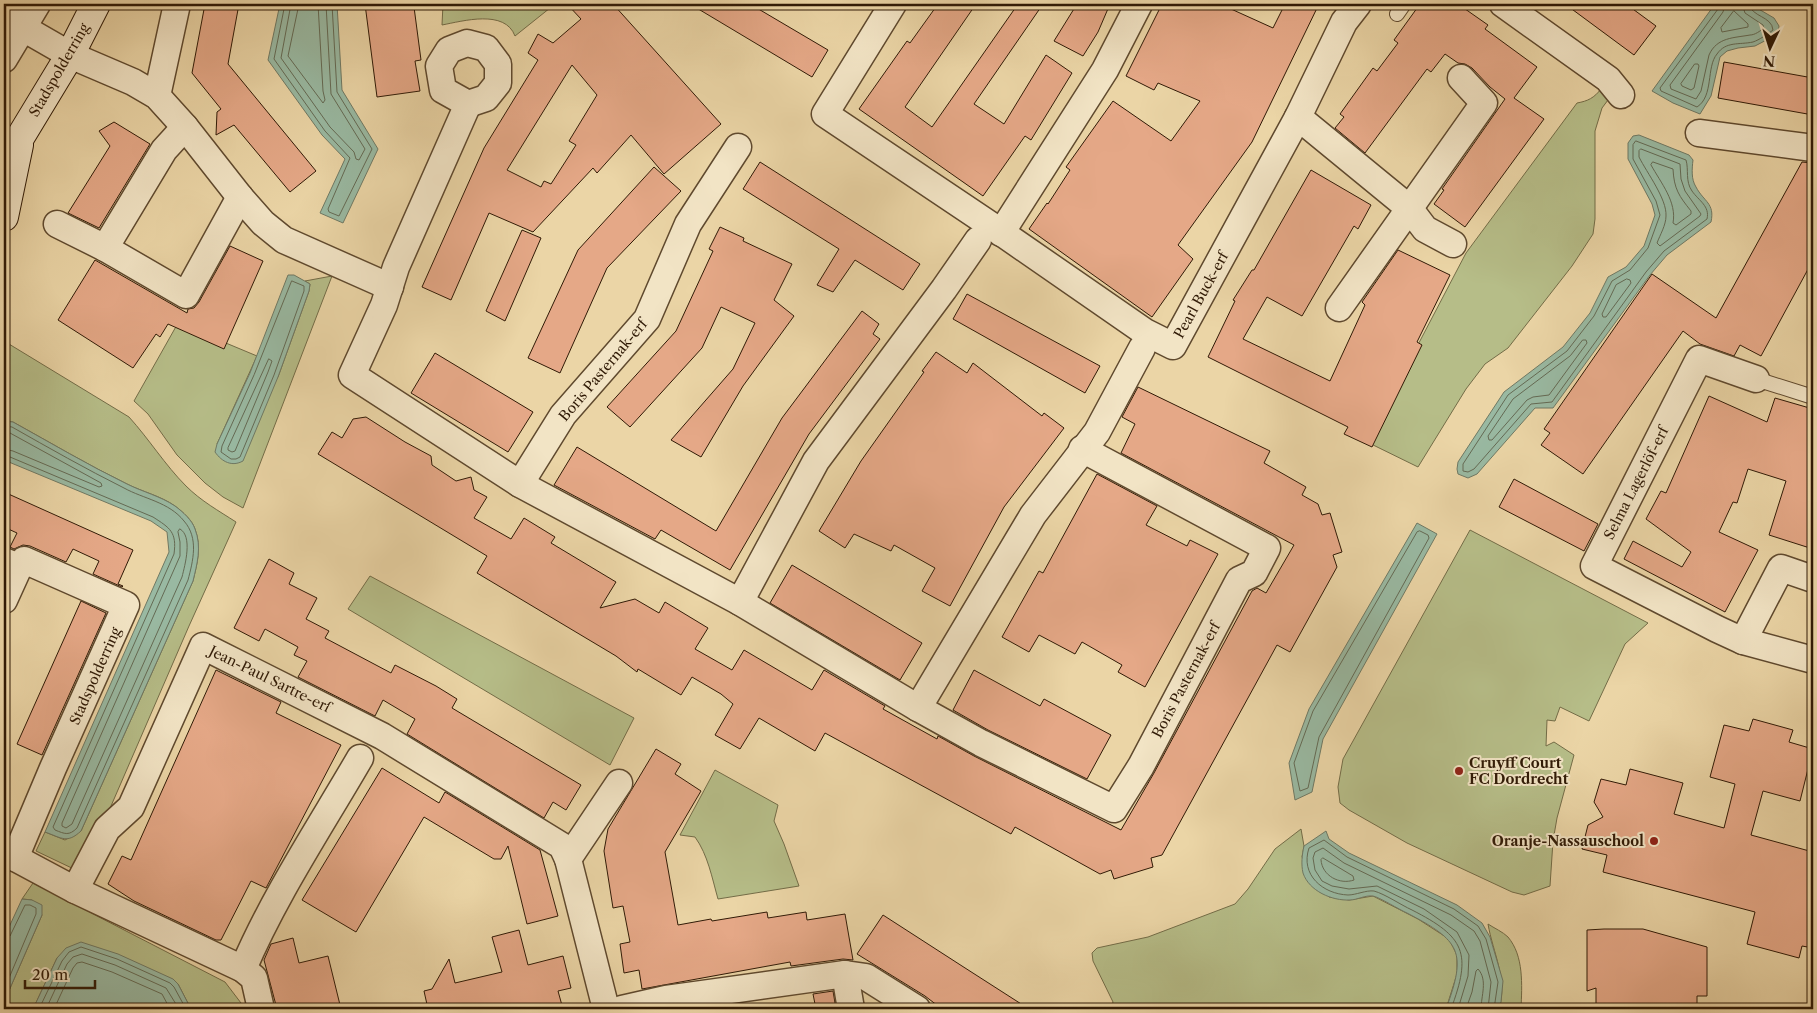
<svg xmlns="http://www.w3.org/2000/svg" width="1817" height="1013" viewBox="0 0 1817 1013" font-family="'Libre Caslon Text',serif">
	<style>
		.green { fill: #b6bd88; stroke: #736c47 }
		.water { fill: #99b9a2; stroke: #6f7964 }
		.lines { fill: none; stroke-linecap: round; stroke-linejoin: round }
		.shore { stroke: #646a54; stroke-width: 1 }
		.building { fill: #e5a887; stroke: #301a06; fill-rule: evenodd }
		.lane-casing { stroke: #5f492e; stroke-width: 16 }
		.street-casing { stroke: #5f492e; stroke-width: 29 }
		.secondary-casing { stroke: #301a06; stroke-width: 30 }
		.lane { stroke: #f2e4c5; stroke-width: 14 }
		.street { stroke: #f2e4c5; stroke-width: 26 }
		.secondary { stroke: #f2e4c5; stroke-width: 28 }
		.poi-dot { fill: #8f2418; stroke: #f2e4c5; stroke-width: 2 }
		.labels { text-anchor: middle; stroke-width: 4; stroke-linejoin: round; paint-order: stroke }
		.street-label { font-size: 14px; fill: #301a06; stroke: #f2e4c5 }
		.poi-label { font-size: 14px; font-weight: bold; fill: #301a06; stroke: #f2e4c5; text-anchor: start }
	</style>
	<rect width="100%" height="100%" fill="#ebd5a6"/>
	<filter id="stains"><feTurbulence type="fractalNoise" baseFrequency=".004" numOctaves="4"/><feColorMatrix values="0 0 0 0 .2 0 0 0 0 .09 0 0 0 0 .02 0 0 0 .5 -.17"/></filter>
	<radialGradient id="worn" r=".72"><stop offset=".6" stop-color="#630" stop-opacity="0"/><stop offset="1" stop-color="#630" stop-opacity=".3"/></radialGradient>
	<g class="green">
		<path d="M443,4h112l-40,32c-10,-27 -52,-15 -73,-11z"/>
		<path d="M1601,89l10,7 -9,12 -7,23v88l-2,15 -21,32 -64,82 -23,16 -19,25 -48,78 -51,-25 99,-189 111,-150c11,-2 17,-5 24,-14z"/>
		<path d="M332,276l-89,232 -20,-11 -18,-14 -28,-28 -29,-41 -14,-13 44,-78 79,33 -40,88 61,-67 31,-86 1,-7 -5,-3z"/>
		<path d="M4,341l125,76c20,22 36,48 57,69 15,15 33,25 50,36l-47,104 -104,240 -7,5 -42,-20 9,-19 20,8 16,-9 112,-250c4,-17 9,-34 2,-52 -3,-9 -12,-17 -20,-23 -14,-10 -32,-14 -48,-22 -39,-19 -76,-41 -114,-62l-9,-1z"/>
		<path d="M1470,530l178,93 -23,21 -36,77 -29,-14 -5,14 -8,-1 -1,26 8,-4 20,13 -17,63 -4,23 -3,45 -26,9 -12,-3 -105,-49 -58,-33 -9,-7 -2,-16 5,-28z"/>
		<path d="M370,576l264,142 -24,47 -262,-156z"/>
		<path d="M715,770l63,35 -4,16 10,23 15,42 -81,13c-6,-21 -10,-44 -23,-62l-15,-2z"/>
		<path d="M1301,829l3,17 -2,11 27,40 20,3 24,-4 45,23 31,20 8,16v19l-11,35h-335l2,-7 -20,-41 -1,-8 5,-5 51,-11 87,-33 13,-15 27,-40z"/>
		<path d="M33,883l192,99 16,21 2,6h-52l-13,-25 -121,-26 -24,51h-29v-7l38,-87 -10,-15 -10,-1z"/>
		<path d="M1488,924c6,4 15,8 20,13 16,19 14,48 13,72h-22c9,-29 -6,-56 -11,-85z"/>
	</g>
	<g class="water">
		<path d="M280,4h57l5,86 36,59 -35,74 -23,-10 25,-54 -23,-24 -54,-75z"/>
		<path d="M1715,4h35l24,14 5,8 -1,8 -23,12 -17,2 -11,3 -7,6 -9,39 -11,18 -27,-11 -21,-12z"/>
		<path d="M1639,135l50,20 4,5c-1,9 -2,19 3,27 8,15 19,16 15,35l-44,33 -17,20 -97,133h-18l-58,66 -9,4 -10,-4 -1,-5 1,-7 46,-70 59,-45 27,-34 18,-36 18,-10 18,-21 11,-31 -3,-11 -24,-45v-16l5,-7z"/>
		<path d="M288,275h6l16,9 -1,7 -31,86 -35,84c-11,6 -21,1 -28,-9l2,-8 33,-71z"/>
		<path d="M4,421l9,1c38,21 75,43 114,62 16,8 33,12 48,22 8,6 17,14 20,23 7,18 2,35 -2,52l-112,250c-14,13 -19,7 -36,1l124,-280 -2,-20 -16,-11 -147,-61z"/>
		<path d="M1417,523l20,11 -114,205 -11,53 -17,8 -6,-37 20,-54z"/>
		<path d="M1326,831l3,8 20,14 108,52 25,18 8,14 13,44 -2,21 -2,7h-53c21,-57 15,-68 -39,-96 -7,-3 -28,-16 -34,-17 -8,-1 -16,4 -23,4 -18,1 -41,-9 -47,-27 -2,-9 -1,-18 1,-27z"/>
		<path d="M22,899l10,1 10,5v10l-38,87v-64z"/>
		<path d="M81,942l37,12 55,25 5,5 13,25h-158l24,-51 9,-10z"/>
	</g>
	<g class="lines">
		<g class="shore">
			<path d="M285,4l-11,55 51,72 25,27 -22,51 1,3 10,4 33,-67 -35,-57 -5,-88"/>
			<path d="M291,4l-10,54 49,69 24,25 2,7 3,1 6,-11 -34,-55 -5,-90"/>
			<path d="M299,4l-11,52 35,47 2,-3 -2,-9 -5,-87"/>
			<path d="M1719,4l-1,5 -58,79 1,3 36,16c17,-11 9,-40 20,-53 9,-13 22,-9 36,-12 6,-2 15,-8 20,-12 -1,-14 -22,-13 -24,-26"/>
			<path d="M1725,4l-2,8 -53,73 1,4 25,10 5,-8 8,-36c8,-18 25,-17 41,-20 5,0 10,-4 14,-7l-1,-3 -18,-12 -3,-9"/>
			<path d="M1734,11l14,13v3l-26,5 -1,-4z"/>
			<path d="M1695,64h3l1,2 -5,22 -3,2 -9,-4 -1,-2z"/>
			<path d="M1636,141l50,19c3,10 -1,21 6,31 7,10 18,15 15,28l-43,32 -18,21 -94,130 -21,2 -57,65 -6,3 -5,-1v-7l45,-69 59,-44 27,-35 18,-35 18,-11 18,-22 12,-33 -4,-14 -23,-42v-14z"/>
			<path d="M1641,149l39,15 1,15 4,12 16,23 -1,2 -40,30 -3,-3c3,-8 9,-18 9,-27 1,-17 -19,-43 -27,-59v-6z"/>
			<path d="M1653,162l20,7c1,20 6,27 18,42v3l-15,11 -3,-2c4,-21 -12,-40 -22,-58z"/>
			<path d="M1627,279l3,1 1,3 -25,34h-3l-1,-3 14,-29z"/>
			<path d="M292,281l12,5v5l-30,84 -34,82 -4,2h-5l-10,-7 1,-6 32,-71z"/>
			<path d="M1583,340h3l1,3 -38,52 -16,2 -6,3 -35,40h-3l-1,-4 25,-37 57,-43z"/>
			<path d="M269,359l3,2 -4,11 -33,79 -3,1 -4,-2v-2z"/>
			<path d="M4,426l8,1c37,21 74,42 112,61 20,11 45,14 60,33 15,17 9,40 4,59l-111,248c-8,8 -12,6 -22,2l-2,-3 121,-273c3,-22 -4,-26 -21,-37l-143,-60 -6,-1"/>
			<path d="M4,433h6l91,50 1,3 -3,1 -86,-36 -9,-2"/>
			<path d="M180,529c13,7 5,36 2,48l-110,247 -6,4 -4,-2v-3l118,-267v-14l-2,-10z"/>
			<path d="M1420,531l8,4 1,3 -110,199 -11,51 -8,3 -6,-28 19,-52 104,-179z"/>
			<path d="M1323,858l30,18 1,4c-14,5 -32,-4 -33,-20z"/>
			<path d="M4,939l6,-3 15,-31h5l6,3v6l-32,76"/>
			<path d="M39,1009l23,-48 7,-9 12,-5 36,12 53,24 4,4 12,22"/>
			<path d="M46,1009l21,-45 6,-7 9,-3 33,11 51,23 13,21"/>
			<path d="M54,1009l19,-41 4,-5 5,-1 30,10 50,22 8,15"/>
			<path d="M1451,1009c21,-56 14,-72 -39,-99 -11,-5 -27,-16 -38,-19 -8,-1 -18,4 -26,4 -25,-1 -48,-20 -39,-47l15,-8 23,17 107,52 24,17 8,13 12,43 -4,27"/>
			<path d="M1458,1009l10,-33 1,-21 -12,-23 -33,-23 -47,-23 -28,3 -17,-3 -10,-5 -7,-11 -2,-12 2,-6 8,-4 21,15 107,52 23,16 6,10 11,41 -3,27"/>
			<path d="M1466,1009l6,-17 4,-21 2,-2c10,11 3,27 3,40"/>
		</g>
	</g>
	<g class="building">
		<path d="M205,4h34l-11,60 88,107 -26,21 -56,-67 -18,10 1,-23 4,-3 -29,-36z"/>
		<path d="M365,4h31l1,5 17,-2 7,53 -6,1 5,30 -43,6z"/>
		<path d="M567,4h46l108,120 -57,50 -33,-39 -34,38 -4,-5 -60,64 -44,-19 -38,87 -29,-13 62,-139 54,-88 -10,-7 10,-19 15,9 28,-24zM572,65l25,30 -28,46 7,4 -25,39 -7,-3 -3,6 -34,-17z"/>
		<path d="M690,4h60l78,46 -16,27z"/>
		<path d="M938,4h38l-71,103 27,20 86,-123h25l-69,100 30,20 42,-69 26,18 -41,67 -6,-4 -42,60 -124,-87 48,-68 3,2z"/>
		<path d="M1077,4h33l-12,28 -15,24 -29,-15z"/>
		<path d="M1162,4h58l53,24 12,-24h34l-67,138 -74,103 15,14 -41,58 -123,-88 18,-26 1,1 22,-34 -4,-3 47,-66 58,40 29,-40 -42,-18 -4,7 -28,-14z"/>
		<path d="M1420,4h38l30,21 -3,4 52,38 -23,31 30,21 -79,108 -31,-23 10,-14 -2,-1 63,-90 -15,-12 -18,-19 -7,-4 -7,-1 -13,-9 -14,18 -4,-3 -62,84 -30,-25 9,-11 -4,-3 33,-46 4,3 21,-28 -4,-3z"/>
		<path d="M1565,4h61l30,22 -22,29z"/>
		<path d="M1724,62l89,16v37l-95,-17z"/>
		<path d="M114,122l36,22 -51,84 -31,-15 42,-67 -11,-15z"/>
		<path d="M760,162l160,102 -17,26 -48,-30 -22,32 -16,-7 22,-36 -96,-60z"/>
		<path d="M1802,162l11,1v97l-52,96 -21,-11 -6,11 -34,-12 -17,-13 -100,143 -42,-29 9,-12 -6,-4 108,-155 64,44z"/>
		<path d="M654,167l27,24 -74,77 -47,105 -32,-15 50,-108z"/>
		<path d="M1311,170l60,35 -13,24 -4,-3 -52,90 -35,-19 -24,42 87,42 35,-76 -3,-3 36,-52 52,25 -33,67 5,3 -50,102 -28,-13 4,-7 -140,-70 27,-56 -2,-1 19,-30h2z"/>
		<path d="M720,227l24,11 -1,3 49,23 -18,36 20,16 -51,70 -42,71 -30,-17 62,-71 22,-46 -34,-16 -19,41 -72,79 -23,-20 69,-76 37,-80 -4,-2z"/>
		<path d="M522,230l19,8 -36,83 -19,-10z"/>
		<path d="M230,246l33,15 -39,88 -56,-25 -8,13 -4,-3 -23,34 -75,-48 37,-60 92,53 1,-4 6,-1 5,-6z"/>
		<path d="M967,294l133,72 -15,27 -132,-74z"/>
		<path d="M862,311l17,13 -6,10 7,5 -71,95 -79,136 -69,-40 -6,9 -101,-54 23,-38 139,84 66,-113z"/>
		<path d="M936,352l31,21 6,-10 69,53 2,-3 20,15 -60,79 -54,99 -28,-15 13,-23 -41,-23 -3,6 -37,-17 -9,14 -26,-17 42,-70 63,-89 -2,-1z"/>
		<path d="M435,353l98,59 -25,40 -97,-59z"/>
		<path d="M1138,387l132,64 -6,12 42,24 -4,8 16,9 4,11 8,-2 12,39 -9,3 4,12 -47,85 -13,-7 -115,210 -11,3 2,9 -39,12 -3,-9 -11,4 -85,-47 -4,7 -186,-101 -10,18 -56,-33 -19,31 -25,-14 18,-31 -12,-10 -29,-17 -11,18 -43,-26 -1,3 -21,-16 -139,-83 10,-17 -169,-102 14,-22 10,6 11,-19 13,-2 39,25 26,14 1,9 24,16 15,-4 3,13 13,7 -13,21 37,21 13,-21 31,19 -4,6 65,39 -16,26 35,-9 24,14 6,-11 43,26 -13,21 37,21 12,-20 68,40 12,-20 61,36 -2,3 54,30 1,-3 36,20 147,74 33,-57 98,-182 5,-3 9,5 28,-48 -173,-92 14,-29 -13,-7z"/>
		<path d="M1709,396l58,26 8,-24 38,11v140l-44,-14 17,-54 -38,-12 -11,34 -4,-1 -14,30 39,18 -33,62 -101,-53 9,-18 49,26 9,-15 -45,-33 15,-28 5,2z"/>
		<path d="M1097,474l60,32 -11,19 41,21 3,-6 28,14 -73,133 -27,-15 4,-7 -40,-23 -7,12 -36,-19 -10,17 -27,-15 37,-66 4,2z"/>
		<path d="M1514,479l84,45 -14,27 -85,-44z"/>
		<path d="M4,492l129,58 -15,34 5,2 -1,1 -29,-13 6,-13 -26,-12 -7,13 -36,-16 -7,-1 -9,4 -4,-2 7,-14 -13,-6z"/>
		<path d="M269,559l25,14 -5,11 28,14 -11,21 23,12 -4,7 66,35 4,-8 41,21 21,13 -5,9 129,77 -15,25 -13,-8 -9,16 -137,-84 8,-15 -32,-19 -8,16 -77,-39 9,-16 -13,-6 4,-8 -33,-18 -6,12 -25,-13z"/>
		<path d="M792,565l130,78 -22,37 -130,-77z"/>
		<path d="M81,601l25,12 -64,142 -25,-11z"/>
		<path d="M216,670l65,32 -5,11 65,32 -75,143 -15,-7 -30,59h-5l-82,-39 -26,-17 14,-28 9,4z"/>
		<path d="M974,670l66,36 4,-7 67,36 -24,44 -99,-49 -35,-20z"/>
		<path d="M1753,719l40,11 -4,12 24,7 -13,52 -37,-10 -12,44 62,17v96l-11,-2 -3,12 -52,-14 8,-32 -152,-40 4,-17 -25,-6 6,-24 15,-8 -9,-15 7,-23 25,6 4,-16 53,14 -9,31 50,14 11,-44 -25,-7 14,-52 25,6z"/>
		<path d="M656,749l25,15 -6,10 26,17 -36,61 13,73 33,-6 1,2 55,-9 1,6 38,-6 1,8 38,-6 8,46 -10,-1 -52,7 -1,-4 -148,27 -3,-19 -15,3 -4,-29 10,-2 -7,-36 -10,2 -9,-57 4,-22z"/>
		<path d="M382,768l57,35 6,-11 95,58 18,66 -31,8 -19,-78 -7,13h-7l-70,-42 -68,115 -54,-32z"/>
		<path d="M883,915l79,51 67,43h-87l-17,-13 -68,-42z"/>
		<path d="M1604,929h39l64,18v49h-10v13h-101v-21l-9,3v-61z"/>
		<path d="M519,930l9,35 35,-9 8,32 -13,3 5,18h-135l-4,-18 8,-2 17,-30 6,24 47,-11 -10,-35z"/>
		<path d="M293,938l6,25 29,-7 13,53h-64l-13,-49 7,-16z"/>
		<path d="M833,991l3,18h-20l-3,-15z"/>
	</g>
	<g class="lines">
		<g class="lane-casing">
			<g id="lane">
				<path d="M1397,14l7,-10"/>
				<path d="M1756,379l57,18"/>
			</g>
		</g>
		<g class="street-casing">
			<g id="street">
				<path d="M893,4l-68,110 164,110 156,108 28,14 125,-229 46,-95 14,-18"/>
				<path d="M1503,4l105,75 13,16"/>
				<path d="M4,17l66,38 63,27 24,14 28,31 55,70 23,26 21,17 106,47"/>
				<path d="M467,43l19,5 12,16v19l-12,15 -18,6 -25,-14 -4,-24 10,-16z"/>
				<path d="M4,59l33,-55"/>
				<path d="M157,96l20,-92"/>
				<path d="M468,104l-72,163 -12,38 -32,70 168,109 220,118 178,106 63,35 133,66 27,-43 98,-186 15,-7 13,-25 -185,-99"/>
				<path d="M1298,117l111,91 16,21 28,15"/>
				<path d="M1699,133l114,15"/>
				<path d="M57,224l48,24 59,-98 21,-23"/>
				<path d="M1001,233l104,-163 34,-66"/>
				<path d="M105,248l81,47 54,-98"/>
				<path d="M1339,308l145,-205 -23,-25"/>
				<path d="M1756,379l-57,-20 -105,207 123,63 26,12 70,19"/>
				<path d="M520,484l43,-69 84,-96 41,-95 50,-77"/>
				<path d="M4,600l15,-33 -15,-6"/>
				<path d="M740,602l76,-141 128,-172 34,-49"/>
				<path d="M1743,641l38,-73 32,11"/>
				<path d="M918,708l115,-193 64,-83 45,-84"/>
				<path d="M4,852l71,38 168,79 11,9 7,31"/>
				<path d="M15,858l38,-90 73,-163 -102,-45 -5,7"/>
				<path d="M568,859l51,-76"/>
				<path d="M75,890l32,-61 24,-22 72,-161 179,90 180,110 6,13 38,150"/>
				<path d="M243,969c31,-73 77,-142 117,-211"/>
				<path d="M845,974l6,35"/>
				<path d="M622,1009l44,-10 179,-25 21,3 51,32"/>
			</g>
		</g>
		<g class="secondary-casing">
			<g id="secondary">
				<path d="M4,164l66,-109 26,-51"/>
				<path d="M4,217l15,-72"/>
			</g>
		</g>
		<use href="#lane" class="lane"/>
		<use href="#street" class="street"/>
		<use href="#secondary" class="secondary"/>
	</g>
	<g class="poi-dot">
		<circle cx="1459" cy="771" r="5"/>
		<circle cx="1654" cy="841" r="5"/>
	</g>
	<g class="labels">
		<g class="street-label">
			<text transform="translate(59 70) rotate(-60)" y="5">Stadspolderring</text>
			<text transform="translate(1201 295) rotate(-61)" y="5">Pearl Buck-erf</text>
			<text transform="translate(603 370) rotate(-50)" y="5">Boris Pasternak-erf</text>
			<text transform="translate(1636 483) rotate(-63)" y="5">Selma Lagerlöf-erf</text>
			<text transform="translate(95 676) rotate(-66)" y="5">Stadspolderring</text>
			<text transform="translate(270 679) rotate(26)" y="5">Jean-Paul Sartre-erf</text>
			<text transform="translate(1186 680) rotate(-62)" y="5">Boris Pasternak-erf</text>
		</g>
		<g class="poi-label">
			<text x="1469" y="768">Cruyff Court<tspan x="1469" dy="16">FC Dordrecht</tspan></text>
			<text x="1644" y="846" text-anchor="end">Oranje-Nassauschool</text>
		</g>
	</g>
	<rect width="1817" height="1013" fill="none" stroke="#ebd5a6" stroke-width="20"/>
	<rect x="5" y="5" width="1807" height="1003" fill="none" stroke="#301a06" stroke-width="2.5"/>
	<rect x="10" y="10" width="1797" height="993" fill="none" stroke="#301a06"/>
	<g transform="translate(1770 48) rotate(184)" stroke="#f2e4c5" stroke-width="4" paint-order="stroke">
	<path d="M0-4L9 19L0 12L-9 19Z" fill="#301a06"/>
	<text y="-8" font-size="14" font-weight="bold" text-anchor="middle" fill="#301a06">N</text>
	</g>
	<path d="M25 980v8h70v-8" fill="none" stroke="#301a06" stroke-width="2.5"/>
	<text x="32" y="980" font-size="15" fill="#301a06" stroke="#f2e4c5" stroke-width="4" paint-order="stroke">20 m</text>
	<rect width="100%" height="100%" filter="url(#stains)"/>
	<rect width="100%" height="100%" fill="url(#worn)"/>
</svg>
